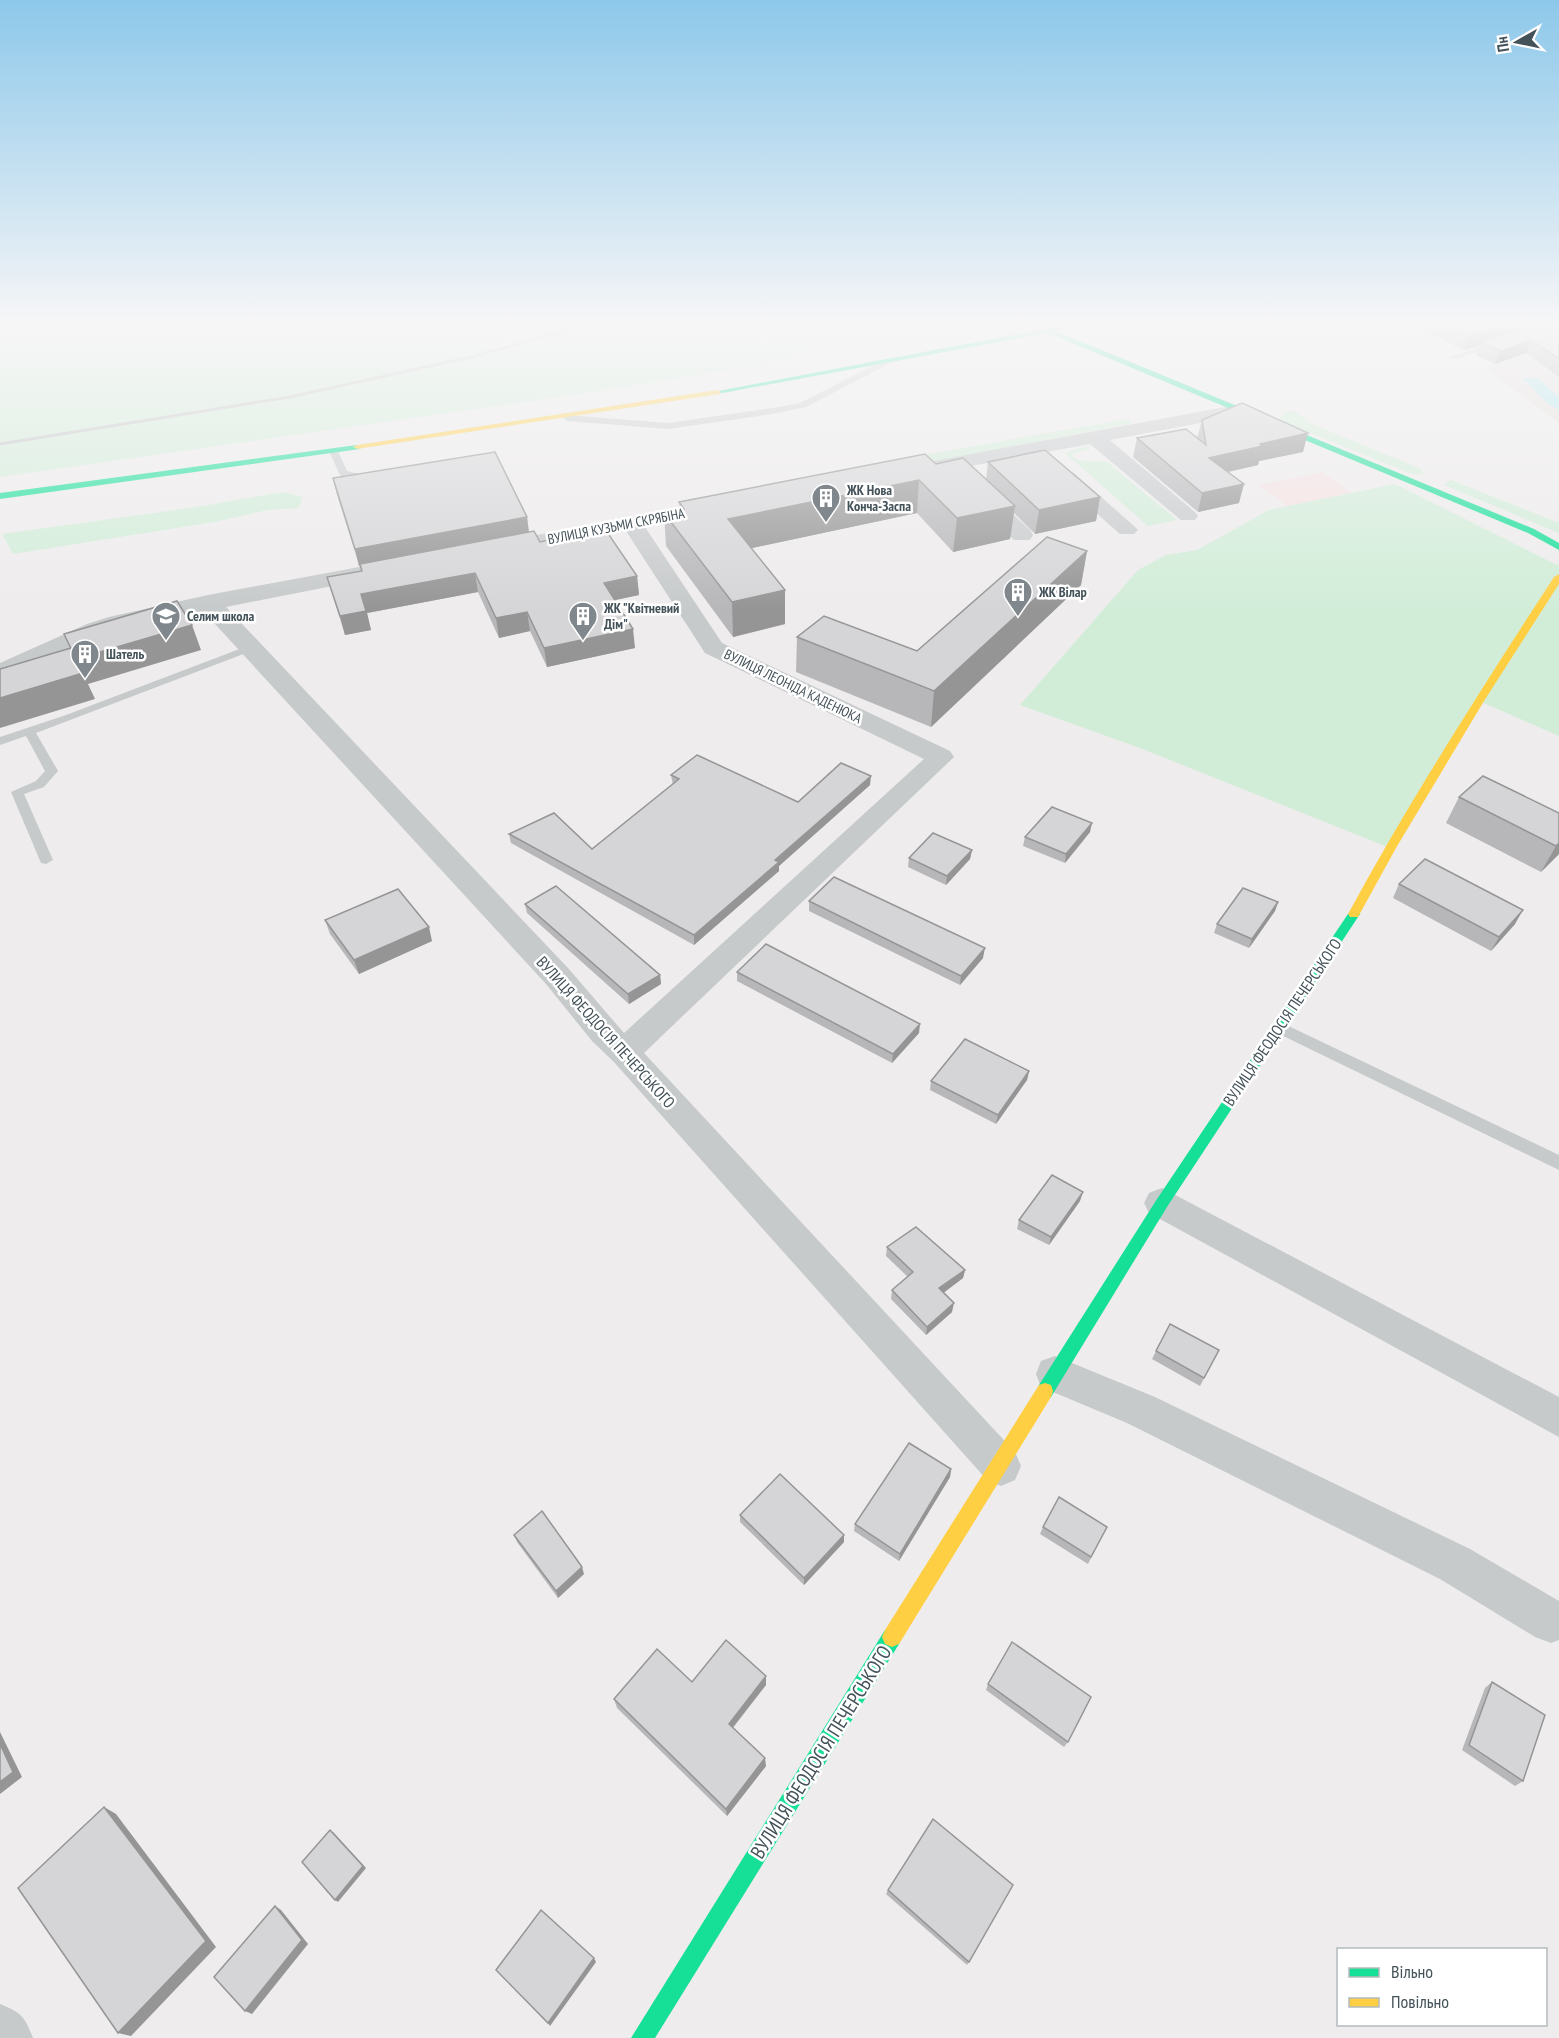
<svg xmlns="http://www.w3.org/2000/svg" width="1559" height="2038" viewBox="0 0 1559 2038" font-family="'PT Sans Narrow',sans-serif">
	<style>
		.commercial { fill: #e3dfda }
		.medical { fill: #f5e2e3 }
		.green { fill: #d1edd8 }
		.water { fill: #a5e6ec }
		.lines { fill: none; stroke-linecap: round; stroke-linejoin: round }
		.lane { fill: #c7cacb; fill-rule: evenodd }
		.street { fill: #c7cacb; fill-rule: evenodd }
		.fast { fill: #16e098; fill-rule: evenodd }
		.slow { fill: #ffcf43; fill-rule: evenodd }
		.rail { stroke: #c2c4c5; stroke-width: 3 }
		.wall { fill: #b7b7b9 }
		.shaded-wall { fill: #959596 }
		.building { fill: #d5d5d7; stroke: #959596; stroke-width: 1.5 }
		.labels { text-anchor: middle; stroke-width: 5; stroke-linejoin: round; paint-order: stroke }
		.far-poi-label { font-size: 14px; font-weight: bold; fill: #445259; stroke: #fff; text-anchor: start }
		.far-street-label { font-size: 14px; fill: #445259; stroke: #fff }
		.street-label { font-size: 16px; fill: #445259; stroke: #fff }
		.near-street-label { font-size: 20px; fill: #445259; stroke: #fff }
	</style>
	<rect width="100%" height="100%" fill="#eeeced"/>
	<path class="commercial" d="M1559,342v81l-74,-55z"/>
	<path class="medical" d="M1323,472l29,21 -65,13 -29,-21z"/>
	<g class="green">
		<path d="M0,326h877l13,12 -53,6 -25,5 -21,9 -55,11 -155,25 -581,83z"/>
		<path d="M1288,411h7l15,12 111,46 2,5h-11l-129,-52 -4,-5z"/>
		<path d="M1128,419l5,4 -226,44 -8,-8z"/>
		<path d="M1088,446l2,3 -16,4 -2,3 5,4 30,2 70,58 -29,6 -83,-73z"/>
		<path d="M1451,480l108,43v10l-115,-48z"/>
		<path d="M1395,484l164,82v170l-80,-35 -89,147 -250,-100 -120,-43 118,-135 28,-15 31,-5 72,-40z"/>
		<path d="M282,492l21,5 -5,11 -30,2 -54,12 -201,32 -11,-20 195,-27z"/>
	</g>
	<path class="water" d="M1523,378h15l21,20v12l-12,-7z"/>
	<g class="lines">
		<g class="lane">
			<path d="M1493,342l7,2 -44,15 -7,-2z"/>
			<path d="M886,359l3,1v4l-83,43 -34,7 -104,15 -101,-8 -4,-3 4,-3 101,8 104,-15 28,-5z"/>
			<path d="M331,449h6l10,22 27,6c-9,6 -25,2 -34,-2l-11,-24z"/>
			<path d="M250,645l4,1v4l-218,83 22,38 -14,16 -20,7 29,66 -7,4 -5,-1 -30,-71 25,-11 9,-10 -19,-35 -26,9v-8l66,-22z"/>
			<path d="M1278,1021l281,134v15l-286,-139 -3,-4z"/>
		</g>
		<g class="street">
			<path d="M1241,404l9,6 -2,4 -138,26 85,72 3,4 -3,4h-14l-91,-76 -167,31 -7,-2 -3,-4 3,-4 7,-2z"/>
			<path d="M1067,471l7,2 60,53 4,4 -4,4h-14l-60,-53 -3,-4 3,-4z"/>
			<path d="M981,489l7,2 42,39 3,5 -3,5h-16l-40,-41 -3,-4 3,-4z"/>
			<path d="M706,504l7,2 3,4 -3,4 -68,13 77,116 228,108 4,6 -310,296 371,399 6,14 -6,14 -14,6 -14,-6 -374,-419 -21,-20 -46,-57 -342,-372 -101,22 -103,45v-16l87,-39 22,-7 99,-22 162,-30 8,2 3,5 -3,5 -152,30 342,361 56,65 300,-274 -219,-106 -79,-122 -128,23 -8,-1 -3,-5 3,-5 8,-1z"/>
			<path d="M1162,1188l397,209v40l-410,-224 -5,-10 5,-10z"/>
			<path d="M1055,1356l100,41 315,152 89,52v39l-8,3 -16,-6 -95,-58 -313,-156 -86,-36 -5,-13 5,-13z"/>
			<path d="M0,2004c22,9 24,12 33,34h-33z"/>
		</g>
		<g class="fast">
			<path d="M1060,326h16l-20,5 478,198 25,14v7l-31,-17 -480,-200 -331,61 -4,-2z"/>
			<path d="M357,445l4,2 -1,2 -360,50v-6z"/>
			<path d="M1354,910l6,4 -2,3 -191,290 -116,190 -6,2 -6,-2 -2,-6 2,-6 118,-186 193,-288z"/>
			<path d="M892,1627l7,3 3,7 -3,7 -244,394h-24l254,-408z"/>
		</g>
		<g class="slow">
			<path d="M717,390l4,2 -1,2 -363,55 -4,-2 4,-2z"/>
			<path d="M1559,574v10l-75,117 -88,147 -38,69h-8l-2,-3c63,-116 134,-226 206,-337z"/>
			<path d="M1045,1383l6,2 2,6 -2,6 -152,247 -7,3 -7,-3 -3,-7 3,-7 154,-245z"/>
		</g>
		<path class="rail" d="M0,444l290,-47 181,-40 112,-31"/>
	</g>
	<g class="wall">
		<path d="M1413,326h146v51l-33,-24 -31,11 -19,-9 4,-10 -16,5z"/>
		<path d="M1202,420l101,32 -44,9 -1,4 -30,7 11,31 -41,9 -65,-55 4,-19h60z"/>
		<path d="M988,462l112,35 -4,24 -61,13 -21,-21 -4,26 -57,13 -36,-39 -166,35 34,42v34l-52,13 -67,-91 -2,-33 16,-3 -1,-8 257,-38 50,16z"/>
		<path d="M333,478l194,39 2,15 11,10 97,34 2,19 -24,5 20,48 -88,19 -17,-36 -31,7 -21,-46 -111,21 4,17 -26,5 -18,-58 34,-6 -24,-76z"/>
		<path d="M1087,551l-6,34 -150,142 -135,-55 1,-35 120,14z"/>
		<path d="M671,775l127,27 72,-17 -91,81v5l-85,74 -183,-102 -2,-9 83,15 81,-64z"/>
		<path d="M1459,797l100,16v41l-18,18 -95,-49z"/>
		<path d="M1090,832l-25,31 -42,-17 2,-9z"/>
		<path d="M972,850l-2,9 -24,26 -38,-18 1,-9z"/>
		<path d="M1399,884l116,40 -24,27 -98,-53z"/>
		<path d="M809,901l174,57 -23,27 -151,-74z"/>
		<path d="M1278,902l-3,9 -26,37 -35,-15 3,-9z"/>
		<path d="M525,904l135,71 1,9 -32,20 -102,-91z"/>
		<path d="M325,920l107,21 -73,33 -29,-40z"/>
		<path d="M737,972l182,61 -27,30 -155,-82z"/>
		<path d="M1029,1071l-2,9 -31,44 -66,-34 1,-9z"/>
		<path d="M1080,1201l-31,44 -32,-16 2,-9z"/>
		<path d="M887,1247l78,23 -2,8 -20,15 9,19 -26,23 -35,-36 1,-9 16,-13 -22,-21z"/>
		<path d="M1219,1350l-19,36 -48,-27 4,-8z"/>
		<path d="M951,1469l-1,8 -51,84 -45,-30 1,-7z"/>
		<path d="M740,1515l104,20v7l-40,43 -64,-63z"/>
		<path d="M1043,1527h64l-19,37 -48,-30z"/>
		<path d="M514,1535l70,39 -26,24 -41,-56z"/>
		<path d="M766,1676v9l-33,43 33,38 -39,50 -110,-108 -3,-9 78,-17z"/>
		<path d="M1492,1682l31,99 -8,5 -53,-36 23,-62z"/>
		<path d="M988,1684l80,58 -4,5 -78,-57z"/>
		<path d="M888,1890l81,72 -2,3 -81,-71z"/>
	</g>
	<g class="shaded-wall">
		<path d="M1502,326h38l-59,16 -1,3 -16,5 5,-14z"/>
		<path d="M1531,340l-5,13 -31,11 6,-13z"/>
		<path d="M1308,433l-5,19 -44,9 -1,4 -53,12 4,-19 51,-14z"/>
		<path d="M919,480l-2,33 -188,40 -1,-34z"/>
		<path d="M1244,484l-5,19 -41,9 4,-19z"/>
		<path d="M1100,497l-4,24 -61,13 4,-24z"/>
		<path d="M1015,506l-5,33 -57,13 4,-34z"/>
		<path d="M527,517l2,17 -170,32 -4,-17z"/>
		<path d="M1087,551l-6,34 -150,142 3,-36z"/>
		<path d="M475,573l3,19 -111,21 4,17 -26,5 -5,-19 21,-22z"/>
		<path d="M637,576l2,19 -33,7 -2,-19z"/>
		<path d="M785,590v34l-52,13 -1,-35z"/>
		<path d="M527,612l3,19 -31,7 -3,-20z"/>
		<path d="M192,625l9,25 -113,34 7,15 -95,29v-30l76,-39z"/>
		<path d="M633,629l2,19 -88,19 -3,-19z"/>
		<path d="M871,776l-1,9 -91,81v5l-85,74v-10l81,-75z"/>
		<path d="M1092,823l-2,9 -25,31 1,-9z"/>
		<path d="M1559,843v11l-18,18 15,-26z"/>
		<path d="M972,850l-2,9 -24,26 1,-9z"/>
		<path d="M1278,902l-3,9 -26,37 3,-9z"/>
		<path d="M1523,910l-8,14 -24,27 8,-14z"/>
		<path d="M429,927l3,14 -73,33 -5,-14z"/>
		<path d="M985,948l-2,10 -23,27 1,-9z"/>
		<path d="M660,975l1,9 -32,20 -1,-10z"/>
		<path d="M920,1024l-1,9 -27,30 1,-9z"/>
		<path d="M1029,1071l-2,9 -31,44 2,-9z"/>
		<path d="M1083,1192l-3,9 -31,44 2,-8z"/>
		<path d="M965,1270l-2,8 -25,19 1,-9z"/>
		<path d="M954,1303l-2,9 -26,23 1,-8z"/>
		<path d="M951,1469l-1,8 -51,84 1,-7z"/>
		<path d="M844,1535v7l-40,43v-7z"/>
		<path d="M582,1567l2,7 -26,24 -2,-7z"/>
		<path d="M766,1676v9l-37,47v-8z"/>
		<path d="M0,1732l22,45 -22,17z"/>
		<path d="M765,1758l1,8 -39,50 -1,-7z"/>
		<path d="M104,1807l12,7 100,133 -85,89 -13,-3z"/>
		<path d="M333,1832l33,36 -28,34 -3,-2z"/>
		<path d="M275,1906l6,4 27,34 -56,70 -7,-3z"/>
		<path d="M594,1958l2,4 -46,64 -2,-3z"/>
	</g>
	<g class="building">
		<path d="M1447,326h55l-33,10z"/>
		<path d="M1533,326h26v33l-28,-19 -30,11 -20,-9z"/>
		<path d="M1242,403l66,30 -48,11 3,2 -54,12 35,26 -42,9 -65,-55 49,-9 20,16 -4,-25z"/>
		<path d="M1045,450l55,47 -61,13 -51,-48z"/>
		<path d="M495,452l32,65 -172,32 -22,-71z"/>
		<path d="M925,454l11,10 27,-6 52,48 -58,12 -38,-38 -191,39 57,71 -53,12 -68,-89 20,-4 -5,-7z"/>
		<path d="M605,529l32,47 -33,7 29,46 -89,19 -17,-36 -31,6 -21,-45 -114,21 5,17 -26,5 -13,-39 35,-6 -2,-7 174,-33 6,11z"/>
		<path d="M1047,537l40,14 -153,140 -137,-54 27,-21 93,35z"/>
		<path d="M177,601l15,24 -116,34 -12,-25z"/>
		<path d="M71,648l12,25 -83,25v-29z"/>
		<path d="M697,755l101,47 43,-39 30,13 -96,84 4,2 -85,73 -185,-101 45,-21 38,36 87,-70 -8,-4z"/>
		<path d="M1483,776l76,37v30l-3,3 -97,-49z"/>
		<path d="M1052,807l40,16 -26,31 -41,-17z"/>
		<path d="M933,833l39,17 -25,26 -38,-18z"/>
		<path d="M1425,859l98,51 -24,27 -100,-53z"/>
		<path d="M834,877l151,71 -24,28 -152,-75z"/>
		<path d="M556,886l104,89 -32,19 -103,-90z"/>
		<path d="M1243,888l35,14 -26,37 -35,-15z"/>
		<path d="M398,889l31,38 -75,33 -29,-40z"/>
		<path d="M766,944l154,80 -27,30 -156,-82z"/>
		<path d="M965,1039l64,32 -31,44 -67,-34z"/>
		<path d="M1052,1175l31,17 -32,45 -32,-17z"/>
		<path d="M916,1227l49,43 -26,18 15,15 -27,24 -35,-37 21,-18 -26,-25z"/>
		<path d="M1170,1324l49,26 -15,28 -48,-27z"/>
		<path d="M909,1443l42,26 -51,85 -45,-30z"/>
		<path d="M780,1474l64,61 -40,43 -64,-63z"/>
		<path d="M1059,1497l48,30 -16,30 -48,-30z"/>
		<path d="M542,1511l40,56 -26,24 -42,-56z"/>
		<path d="M726,1640l40,36 -37,48 36,34 -39,51 -112,-110 43,-50 35,33z"/>
		<path d="M1012,1642l79,55 -23,45 -80,-58z"/>
		<path d="M1492,1682l53,33 -22,66 -54,-36z"/>
		<path d="M0,1744l13,28 -13,10z"/>
		<path d="M104,1807l102,134 -88,92 -100,-145z"/>
		<path d="M933,1819l80,66 -44,77 -81,-72z"/>
		<path d="M330,1830l33,36 -28,34 -33,-38z"/>
		<path d="M275,1906l27,34 -57,71 -31,-34z"/>
		<path d="M541,1910l53,48 -46,65 -52,-53z"/>
	</g>
	<linearGradient id="sky" x2="0" y2="1"><stop stop-color="#8dc8ea"/><stop offset="0.53" stop-color="#f7f6f7"/><stop offset="1" stop-color="#f7f6f7" stop-opacity="0"/></linearGradient>
	<rect width="1559" height="611" fill="url(#sky)"/>
	<defs>
		<g id="building-pin" transform="scale(1.5)"><path d="M0 17L-7.5 6A9.5 9.5 0 1 1 7.5 6Z" fill="#80888d" stroke="#fff"/><path d="M-4-6H4V6H1V3H-1V6H-4ZM-2.5-4.3h1.7v1.8h-1.7ZM.8-4.3h1.7v1.8H.8ZM-2.5-1h1.7V.8h-1.7ZM.8-1h1.7V.8H.8Z" fill="#fff"/></g>
		<g id="school-pin" transform="scale(1.5)"><path d="M0 17L-7.5 6A9.5 9.5 0 1 1 7.5 6Z" fill="#80888d" stroke="#fff"/><path d="M0-5L7-2L0 1L-7-2ZM-4 1L0 2.5L4 1V4Q0 6-4 4Z" fill="#fff"/></g>
	</defs>
	<g fill-rule="evenodd">
		<use href="#building-pin" x="826" y="498"/>
		<use href="#building-pin" x="1018" y="592"/>
		<use href="#school-pin" x="166" y="616"/>
		<use href="#building-pin" x="583" y="616"/>
		<use href="#building-pin" x="85" y="654"/>
	</g>
	<g class="labels">
		<g class="far-poi-label">
			<text x="847" y="495">ЖК Нова<tspan x="847" dy="16">Конча-Заспа</tspan></text>
			<text x="1039" y="597">ЖК Вілар</text>
			<text x="604" y="613">ЖК "Квітневий<tspan x="604" dy="16">Дім"</tspan></text>
			<text x="187" y="621">Селим школа</text>
			<text x="106" y="659">Шатель</text>
		</g>
		<g class="far-street-label">
			<text transform="translate(616 526) rotate(-11)" y="5">ВУЛИЦЯ КУЗЬМИ СКРЯБІНА</text>
			<text transform="translate(793 686) rotate(26)" y="5">ВУЛИЦЯ ЛЕОНІДА КАДЕНЮКА</text>
		</g>
		<g class="street-label">
			<text transform="translate(1282 1022) rotate(-56)" y="6">ВУЛИЦЯ ФЕОДОСІЯ ПЕЧЕРСЬКОГО</text>
			<text transform="translate(606 1032) rotate(48)" y="6">ВУЛИЦЯ ФЕОДОСІЯ ПЕЧЕРСЬКОГО</text>
		</g>
		<g class="near-street-label">
			<text transform="translate(821 1752) rotate(-58)" y="7">ВУЛИЦЯ ФЕОДОСІЯ ПЕЧЕРСЬКОГО</text>
		</g>
	</g>
	<rect x="1337" y="1948" width="210" height="78" fill="#ffffff" stroke="#b4babd" stroke-width="1.5"/>
	<rect x="1349" y="1968" width="30" height="9" fill="#16e098" stroke="#b4babd" stroke-width="1.5"/>
	<text x="1391" y="1978" font-size="18" fill="#445259">Вільно</text>
	<rect x="1349" y="1998" width="30" height="9" fill="#ffcf43" stroke="#b4babd" stroke-width="1.5"/>
	<text x="1391" y="2008" font-size="18" fill="#445259">Повільно</text>
	<g transform="translate(1517 42) rotate(261)" stroke="#ffffff" stroke-width="4.5" paint-order="stroke">
	<path d="M0-4.5L10 22L0 15L-10 22Z" fill="#445259"/>
	<text y="-9" font-size="16" font-weight="bold" text-anchor="middle" fill="#445259">Пн</text>
	</g>
</svg>
